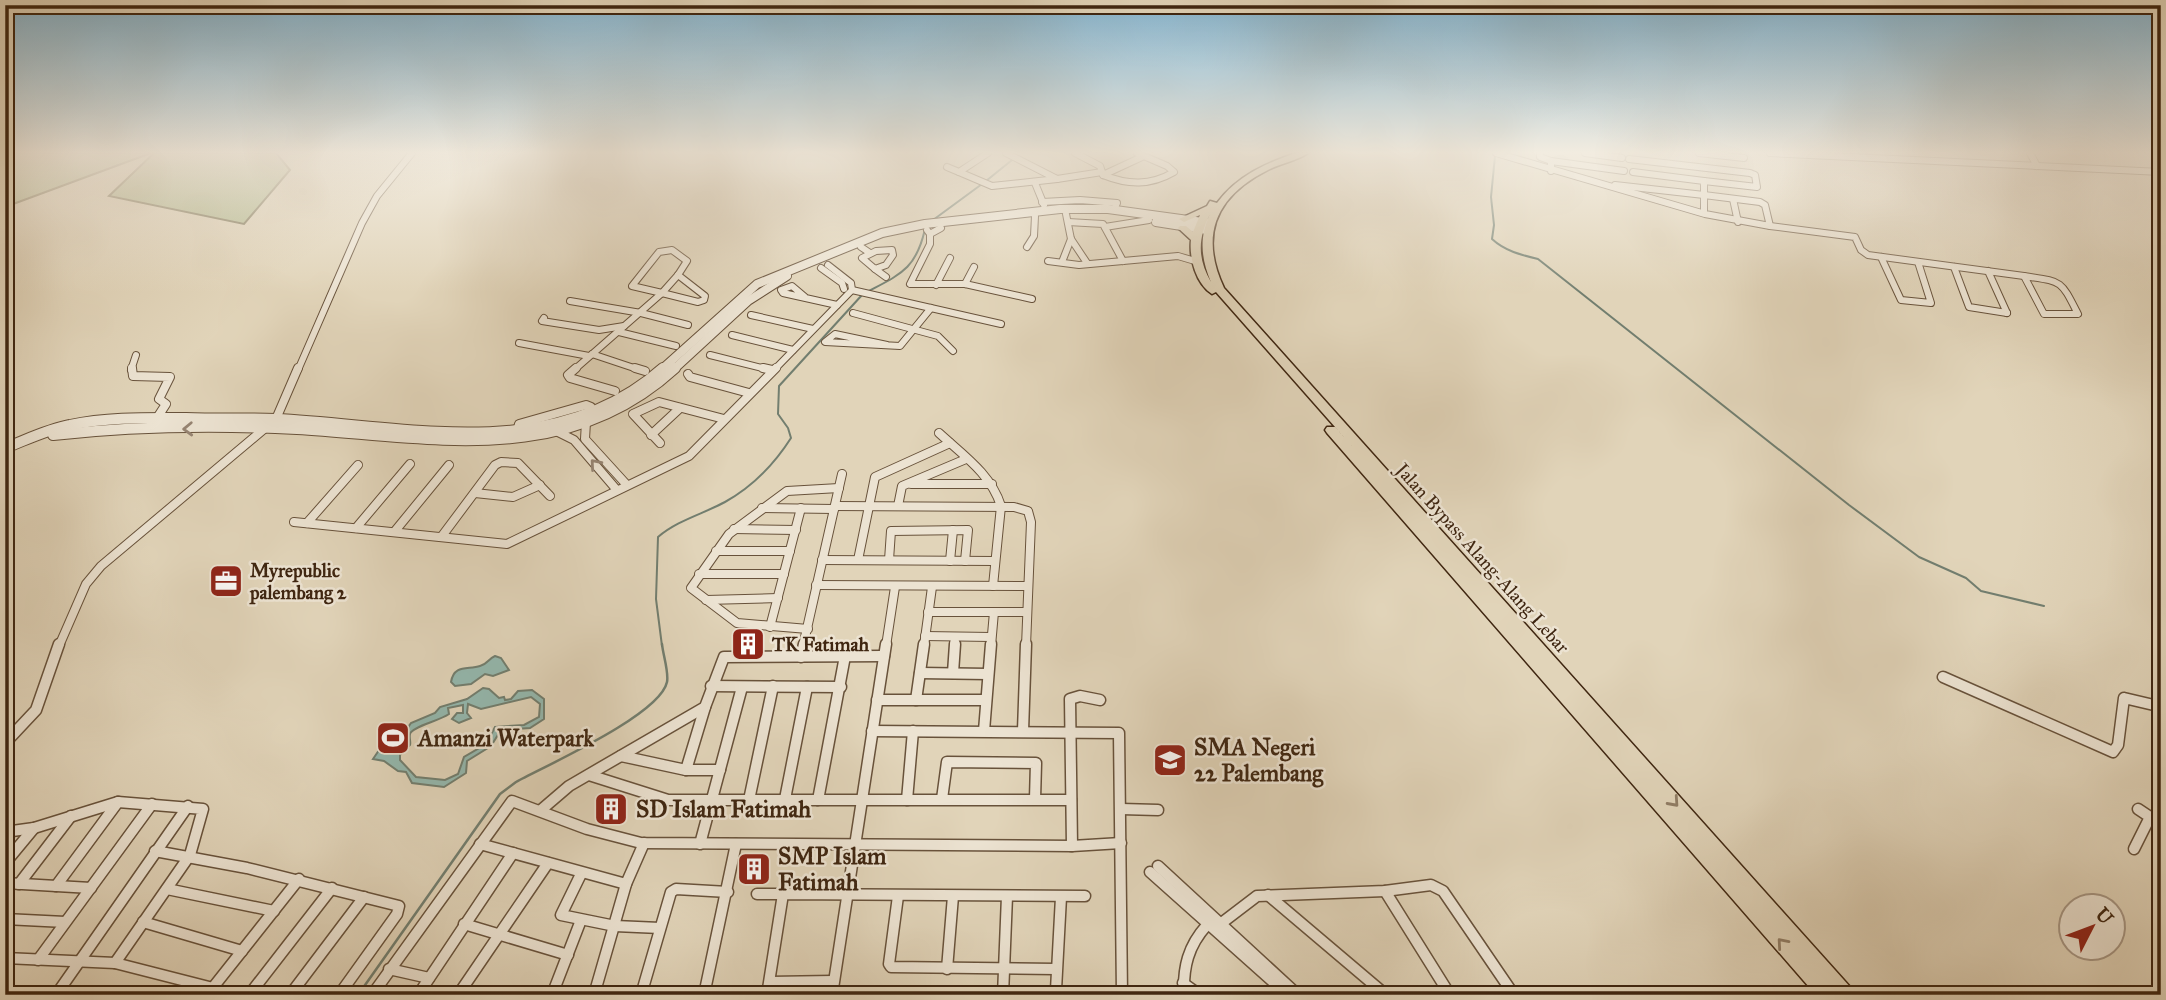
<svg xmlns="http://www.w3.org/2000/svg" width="2166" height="1000" viewBox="0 0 2166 1000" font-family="'IM FELL Great Primer',serif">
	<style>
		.green { fill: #b4bc8f; stroke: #7a7150; stroke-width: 2 }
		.water { fill: #94b8ae; stroke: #727e6f; stroke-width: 2; fill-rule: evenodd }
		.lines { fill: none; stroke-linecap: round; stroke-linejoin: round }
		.stream-far1 { stroke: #727e6f; stroke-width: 2 }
		.stream { stroke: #727e6f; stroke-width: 2.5 }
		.minor-far2-casing { stroke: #68523b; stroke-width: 8 }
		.minor-far1-casing { stroke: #68523b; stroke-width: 10 }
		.minor-casing { stroke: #68523b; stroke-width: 13 }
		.tertiary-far1-casing { stroke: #68523b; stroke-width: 10 }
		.tertiary-casing { stroke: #68523b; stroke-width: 12 }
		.trunk-casing { stroke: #3f2611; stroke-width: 3 }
		.minor-far2 { stroke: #ece3d2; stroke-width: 6 }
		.minor-far1 { stroke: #ece3d2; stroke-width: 8 }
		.minor { stroke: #ece3d2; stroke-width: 10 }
		.tertiary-far1 { stroke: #ece3d2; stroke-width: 8 }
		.tertiary { stroke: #ece3d2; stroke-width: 10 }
		.trunk { fill: #e1d4b9; fill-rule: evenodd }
		.oneway { stroke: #968472 }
		.oneway2 { stroke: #907d65 }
		.labels { text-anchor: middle; stroke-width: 5; stroke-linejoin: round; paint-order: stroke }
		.street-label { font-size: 19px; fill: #3f2611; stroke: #ece3d2 }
		.poi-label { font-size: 19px; font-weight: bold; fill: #3f2611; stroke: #ece3d2; text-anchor: start }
		.near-poi-label { font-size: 23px; font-weight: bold; fill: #3f2611; stroke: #ece3d2; text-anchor: start }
	</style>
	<rect width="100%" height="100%" fill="#e1d4b9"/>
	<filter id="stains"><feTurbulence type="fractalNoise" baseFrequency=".00286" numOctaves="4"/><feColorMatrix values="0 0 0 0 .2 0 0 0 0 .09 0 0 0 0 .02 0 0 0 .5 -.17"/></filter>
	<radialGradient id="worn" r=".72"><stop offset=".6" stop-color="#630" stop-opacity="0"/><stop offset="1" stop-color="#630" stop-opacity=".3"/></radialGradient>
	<g class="green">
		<path d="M5,153h146l-146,54z"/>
		<path d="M154,153h122l14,17 -46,54 -135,-28z"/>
	</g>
	<g class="water">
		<path d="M495,656l6,2 8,12 -16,6 -8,-2 -14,10 -16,2 -4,-4c3,-18 17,-12 29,-16 8,-2 8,-7 15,-10z"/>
		<path d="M483,688l6,1 10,9 5,-1 1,3 6,-1 7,-8 14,-1 12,9v20l-14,9 -29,2 -10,16 -24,15 -1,12 -22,14 -32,-4 -6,-11 -8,-1 -14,-10 -11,-2 17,-25 14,-1 7,-10 24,-10 5,-6 27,-8zM531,697l9,7 -1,13 -15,8 -29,2 -9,17 -22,13 -6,17 -13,6 -29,-3 -16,-17v-5l10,-10c1,-3 -1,-7 0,-11 1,-7 29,-13 39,-20l-1,-6 15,-3v8h-6l-5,6 7,4 12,-5 -4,-5 1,-9 13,5z"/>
	</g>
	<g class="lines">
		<g class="stream-far1">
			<path d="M1495,156l-4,41 3,28 -2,14c13,12 29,16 46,20l311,246 70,52 47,21 15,13 63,15"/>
			<path d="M986,181l26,-21"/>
			<path d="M933,220l49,-36"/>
			<path d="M867,292c34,-18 49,-23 58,-63"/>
			<path d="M662,646l-6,-47 2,-62c20,-17 45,-23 67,-35 27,-15 50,-39 66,-64l-3,-10 -10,-14 1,-28 83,-91"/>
		</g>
		<path class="stream" d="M358,995l142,-201 16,-12c31,-17 144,-67 151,-100 2,-10 -4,-27 -5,-38"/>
		<g class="minor-far2-casing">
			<g id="minor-far2">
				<path d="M1006,153l51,26 45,-7"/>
				<path d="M1075,153l25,13 3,9c25,10 47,11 71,-3l-7,-6 -30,-13"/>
				<path d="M1496,153l209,61 65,12 -5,-21 -5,-3 -56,-7v18"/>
				<path d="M1540,153v4l11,4"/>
				<path d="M1585,153l37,5"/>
				<path d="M1699,153l45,5"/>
				<path d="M1770,153l391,19"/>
				<path d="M2030,153l7,13"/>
				<path d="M1629,159l121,14 5,2 2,12 -53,-6"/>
				<path d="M947,167l12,5 29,-19"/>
				<path d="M1551,171v-10l73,10"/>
				<path d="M959,172l33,14 65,-7"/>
				<path d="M1103,175l41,-19"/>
				<path d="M1035,183l9,22"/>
				<path d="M1615,185l89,10v-14l-71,-9"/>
				<path d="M1733,199l5,23"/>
				<path d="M1042,202l38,-2 37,3 -3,7"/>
				<path d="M1066,214l5,25 16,24"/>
				<path d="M1068,222l35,2 20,37"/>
				<path d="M1770,226l85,11 6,13 7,5 156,21"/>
				<path d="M1105,227l44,-7"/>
				<path d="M927,230l3,4 11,-6"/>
				<path d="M930,234v10l-20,40h55l67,15"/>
				<path d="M861,247l9,6"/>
				<path d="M1027,247l7,-11 1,-20"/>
				<path d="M892,250l1,5 -7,10 -11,4 -13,-11 14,-7z"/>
				<path d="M1881,257l20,43 30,3 -13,-41"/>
				<path d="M1048,261l31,4 99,-9 17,5"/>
				<path d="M1062,262l9,-23"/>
				<path d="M1954,267l15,40 38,6"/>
				<path d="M821,268l21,15 2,6"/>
				<path d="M875,269l11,8"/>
				<path d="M1988,271l19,42"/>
				<path d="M2024,276c39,6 36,3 54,38h-34z"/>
				<path d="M965,284l9,-17"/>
				<path d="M936,285l14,-27"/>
				<path d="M852,290l149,34"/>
				<path d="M662,293l36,9 6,-2 1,-4 -27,-21"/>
				<path d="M662,293l-30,-7 27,-34 13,-2 15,11 -9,14"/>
				<path d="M662,293l16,-18"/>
				<path d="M805,297l-13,-11 -11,4 2,3 54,12"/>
				<path d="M570,301l71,12 47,12"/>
				<path d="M853,313l85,23 15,15"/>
				<path d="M751,315l62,14"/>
				<path d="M544,318l-2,3 57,9 25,-4"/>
				<path d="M619,332l57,14"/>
				<path d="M732,335l61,15"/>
				<path d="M519,343l70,13"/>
				<path d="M887,345l-52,-11 -10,8 75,4 31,-38"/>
				<path d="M592,354l48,16"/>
				<path d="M710,355l60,15"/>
				<path d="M131,370l5,-15"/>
				<path d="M298,370l64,-147 15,-27 35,-43"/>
				<path d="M574,370l88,-77"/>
				<path d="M774,370l78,-80 -1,-7 -23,-18"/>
			</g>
		</g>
		<g class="minor-far1-casing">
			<g id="minor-far1">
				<path d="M132,368l1,8 37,1 -11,22 7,5 -9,14"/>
				<path d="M576,368l-8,7 2,3 45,13"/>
				<path d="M635,368l10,3"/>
				<path d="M763,368l9,2"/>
				<path d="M688,374l2,3 59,16"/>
				<path d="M2156,377l5,1"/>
				<path d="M586,422l-1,17 41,45"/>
				<path d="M517,432l2,-8 67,-19 5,2v6"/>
				<path d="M558,432l16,8 42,49"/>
				<path d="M939,433c24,22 52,41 62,73l-8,80"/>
				<path d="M651,435l29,-27"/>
				<path d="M660,443l-27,-29 26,-12 65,17"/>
				<path d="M911,484h81"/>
				<path d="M475,493l38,4 27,-12"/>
				<path d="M835,506l179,1 14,4 3,11 -5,124"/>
				<path d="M898,506l4,-20 64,-27"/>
				<path d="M762,508l72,1"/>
				<path d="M294,522l213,22 182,-88 87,-88"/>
				<path d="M307,523l51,-58"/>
				<path d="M356,528l54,-64"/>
				<path d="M734,529l62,1"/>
				<path d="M395,531l54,-66"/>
				<path d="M442,536l53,-71 6,-3 17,1 32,33"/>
				<path d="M716,551h74"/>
				<path d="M822,560l173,1"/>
				<path d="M858,560l17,-83 75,-34"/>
				<path d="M889,560l2,-29 77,-1 -3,31"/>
				<path d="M950,561l3,-31"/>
				<path d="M699,574h85"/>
				<path d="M816,585l212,1"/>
				<path d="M706,600l72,-2"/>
				<path d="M928,612h99"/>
				<path d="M770,627l31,-119"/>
				<path d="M808,629l-71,-6 -46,-35 38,-54 58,-43 52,-3"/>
				<path d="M925,636l66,1"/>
				<path d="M59,646l27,-62 15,-18 175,-147 22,-51"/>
				<path d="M803,646l39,-172"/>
				<path d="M886,646l9,-59"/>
				<path d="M924,646l8,-59"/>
				<path d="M954,646l1,-9"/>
				<path d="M991,646l3,-34"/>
			</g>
		</g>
		<g class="minor-casing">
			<g id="minor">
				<path d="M801,657l3,-13"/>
				<path d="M920,673l68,1"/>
				<path d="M953,673l2,-29"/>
				<path d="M1943,677l170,75 5,-7 6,-47 34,8 3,-10"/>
				<path d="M711,686l130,1"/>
				<path d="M877,700h109"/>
				<path d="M916,700l8,-56"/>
				<path d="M872,731l247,2 3,262"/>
				<path d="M984,731l7,-87"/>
				<path d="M1023,731l3,-87"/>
				<path d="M5,743l31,-33 23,-66"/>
				<path d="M621,756l65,14h34"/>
				<path d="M686,770l19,-63"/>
				<path d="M589,775l79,25h403"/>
				<path d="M785,799l22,-112"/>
				<path d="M942,799l5,-37 89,1 -1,36"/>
				<path d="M749,800l24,-114"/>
				<path d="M818,800l27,-144"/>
				<path d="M907,800l6,-69"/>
				<path d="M1121,809l37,1"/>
				<path d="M541,810l28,-24 136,-79 19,-50 160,-1"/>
				<path d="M2150,817l11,6"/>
				<path d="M5,832l29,-4 84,-26 85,7 -13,46 -75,108"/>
				<path d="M480,844l146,40"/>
				<path d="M700,844l42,-157"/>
				<path d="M1072,846l-2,-147 10,-3 20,4"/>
				<path d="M2134,849l16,-32 -12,-8"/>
				<path d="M155,851l92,17 152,38 -2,8 -58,81"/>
				<path d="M5,863l29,-35"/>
				<path d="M1158,866l140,129"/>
				<path d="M1150,872l138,123"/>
				<path d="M581,874l-20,41 54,11 45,2"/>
				<path d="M5,883l86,5"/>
				<path d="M19,884l52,-68"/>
				<path d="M56,886l62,-84"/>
				<path d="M167,889l107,22"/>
				<path d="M1385,891l65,104"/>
				<path d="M757,894h26"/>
				<path d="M1268,895l118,100"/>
				<path d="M898,896l-9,68 2,3 165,2"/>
				<path d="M5,919l60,3"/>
				<path d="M143,922l99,29"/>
				<path d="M464,924l104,31"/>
				<path d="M5,958l110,5 98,25"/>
				<path d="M38,960l114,-156"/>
				<path d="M389,969l40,9"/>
				<path d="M947,969l6,-73"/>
				<path d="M770,982l63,-1"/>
				<path d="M1183,983l17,12"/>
				<path d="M1056,990l5,-93"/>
				<path d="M56,995l132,-189"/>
				<path d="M207,995l92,-116"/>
				<path d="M249,995l83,-107"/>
				<path d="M290,995l74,-98"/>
				<path d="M372,995l140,-194 75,28 54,14 431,3 49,-3"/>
				<path d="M418,995l95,-142"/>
				<path d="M458,995l90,-132"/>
				<path d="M552,995l29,-75"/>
				<path d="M594,995l32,-111 18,-41"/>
				<path d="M641,995l30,-103 5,-3 52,3"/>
				<path d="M704,995l32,-151"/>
				<path d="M767,995l16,-101 302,2"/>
				<path d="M832,995l54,-351"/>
				<path d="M1003,995l4,-99"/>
				<path d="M1184,995c-1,-28 4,-49 23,-70h12l38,-29 128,-5 46,-6 12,6 71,104"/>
			</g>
		</g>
		<g class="tertiary-far1-casing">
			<g id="tertiary-far1">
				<path d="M1156,222l51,8"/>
				<path d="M661,370l96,-86 125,-51 43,-9 135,-15h48l102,14"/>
				<path d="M673,370l75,-69 39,-25"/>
			</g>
		</g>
		<g class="tertiary-casing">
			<g id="tertiary">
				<path d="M53,435c80,-9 163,-10 244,-6 134,8 268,40 378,-61"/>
				<path d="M5,448c21,-8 43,-19 65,-23 38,-8 77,-7 116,-7 30,1 60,0 90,1 132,6 277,47 387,-51"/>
			</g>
		</g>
		<g class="trunk-casing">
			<path id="trunk" d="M1296,153h12c-11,8 -27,10 -40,17 -52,26 -69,65 -44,118l628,701 3,6h-39l-489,-562 -2,-3 2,-3h8l23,26 -142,-161 -4,2c-16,-10 -23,-36 -21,-54l-13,-12 2,-2h6l7,6 7,-17 -16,7 -5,-3 28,-13 3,-5 7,2c20,-27 49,-40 79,-50zM1210,214c-11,23 -9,45 1,68 -14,-24 -13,-44 -1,-68z"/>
		</g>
		<use href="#minor-far2" class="minor-far2"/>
		<use href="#minor-far1" class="minor-far1"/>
		<use href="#minor" class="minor"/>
		<use href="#tertiary-far1" class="tertiary-far1"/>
		<use href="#tertiary" class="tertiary"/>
		<use href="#trunk" class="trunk"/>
	</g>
	<defs><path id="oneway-chevron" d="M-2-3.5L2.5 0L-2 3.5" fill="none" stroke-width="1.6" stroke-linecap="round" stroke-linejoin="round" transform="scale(1.75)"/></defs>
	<g class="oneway">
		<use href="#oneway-chevron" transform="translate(188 429) rotate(178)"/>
		<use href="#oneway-chevron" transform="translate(595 464) rotate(-131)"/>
	</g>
	<g class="oneway2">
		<use href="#oneway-chevron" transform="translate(1674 802) rotate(48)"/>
		<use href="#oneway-chevron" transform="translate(1782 943) rotate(-131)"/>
	</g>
	<linearGradient id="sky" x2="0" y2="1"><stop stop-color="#86b6d1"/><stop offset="0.52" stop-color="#f2ece0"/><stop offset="1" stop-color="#f2ece0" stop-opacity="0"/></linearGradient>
	<rect width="2166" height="293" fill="url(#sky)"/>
	<defs>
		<g id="office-square" transform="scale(1.75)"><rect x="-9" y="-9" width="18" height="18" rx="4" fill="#8f2418" stroke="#ece3d2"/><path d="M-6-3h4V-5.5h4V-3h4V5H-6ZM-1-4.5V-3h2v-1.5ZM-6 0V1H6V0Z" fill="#fff"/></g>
		<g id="building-square" transform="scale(1.75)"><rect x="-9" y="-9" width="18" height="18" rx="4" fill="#8f2418" stroke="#ece3d2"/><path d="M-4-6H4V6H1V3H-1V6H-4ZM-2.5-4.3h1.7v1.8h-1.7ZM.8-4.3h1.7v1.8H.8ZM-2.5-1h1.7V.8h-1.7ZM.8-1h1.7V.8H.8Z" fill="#fff"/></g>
		<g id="stadium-square" transform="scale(1.75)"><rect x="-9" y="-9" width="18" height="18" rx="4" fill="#8f2418" stroke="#ece3d2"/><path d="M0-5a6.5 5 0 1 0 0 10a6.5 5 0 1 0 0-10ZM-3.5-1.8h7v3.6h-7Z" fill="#fff"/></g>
		<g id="school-square" transform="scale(1.75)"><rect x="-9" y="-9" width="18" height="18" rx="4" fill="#8f2418" stroke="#ece3d2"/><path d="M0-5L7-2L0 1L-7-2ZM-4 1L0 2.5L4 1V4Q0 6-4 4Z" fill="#fff"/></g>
	</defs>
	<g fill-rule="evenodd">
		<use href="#office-square" x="226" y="581"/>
		<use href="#building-square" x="748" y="644"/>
		<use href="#stadium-square" x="393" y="738"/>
		<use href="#school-square" x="1170" y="760"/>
		<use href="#building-square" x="611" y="809"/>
		<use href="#building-square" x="754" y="869"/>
	</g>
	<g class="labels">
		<g class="street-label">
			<text transform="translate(1483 558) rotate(48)" y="7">Jalan Bypass Alang-Alang Lebar</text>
		</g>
		<g class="poi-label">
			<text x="250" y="577">Myrepublic<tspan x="250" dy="22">palembang 2</tspan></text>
			<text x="772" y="651">TK Fatimah</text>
		</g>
		<g class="near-poi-label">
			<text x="418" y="746">Amanzi Waterpark</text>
			<text x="1194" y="755">SMA Negeri<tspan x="1194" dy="26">22 Palembang</tspan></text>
			<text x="636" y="817">SD Islam Fatimah</text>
			<text x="778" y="864">SMP Islam<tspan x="778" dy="26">Fatimah</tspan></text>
		</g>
	</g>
	<rect width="2166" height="1000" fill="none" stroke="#e1d4b9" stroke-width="28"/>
	<rect x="7" y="7" width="2152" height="986" fill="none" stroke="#3f2611" stroke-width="3.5"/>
	<rect x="14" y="14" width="2138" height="972" fill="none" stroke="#3f2611" stroke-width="2"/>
	<g transform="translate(2092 927) rotate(48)"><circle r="33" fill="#ece3d2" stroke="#a79785" stroke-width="2"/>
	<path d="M0-5L12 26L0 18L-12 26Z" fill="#8f2418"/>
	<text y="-10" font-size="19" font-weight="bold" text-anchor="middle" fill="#3f2611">U</text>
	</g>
	<rect width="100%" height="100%" filter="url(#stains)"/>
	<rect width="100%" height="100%" fill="url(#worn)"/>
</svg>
